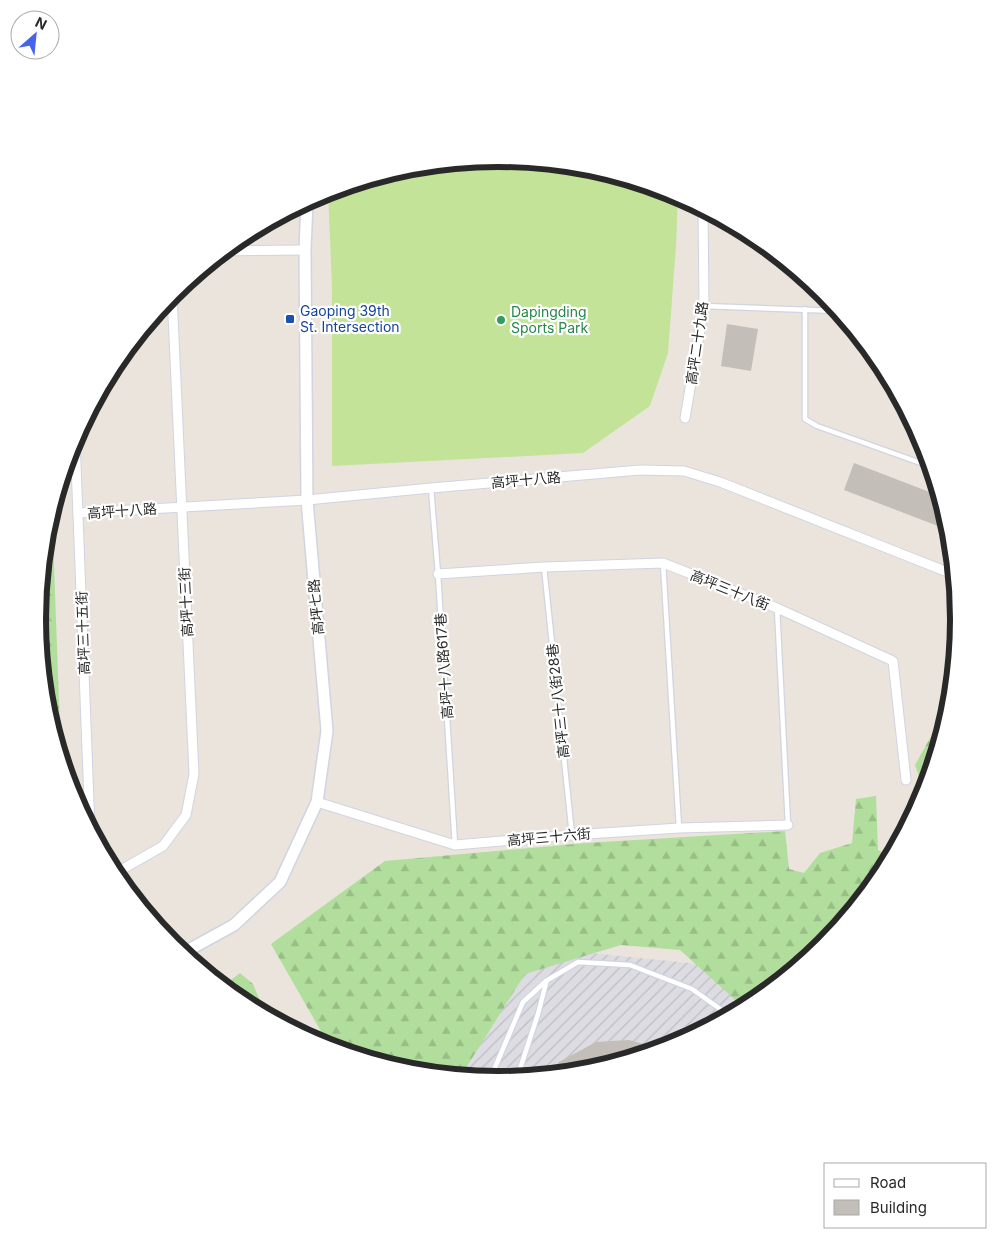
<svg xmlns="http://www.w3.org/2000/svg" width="997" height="1238" viewBox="0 0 997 1238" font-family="Inter,'Noto Sans TC',sans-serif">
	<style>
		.industrial { fill: url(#industrial-furrows) }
		.forest { fill: url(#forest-firs) }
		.pitch { fill: #c3e498 }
		.building { fill: #c3beb7 }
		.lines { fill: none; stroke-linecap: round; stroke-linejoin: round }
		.service-casing { stroke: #d1d4e1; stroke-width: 7 }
		.minor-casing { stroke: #d1d4e1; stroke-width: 11 }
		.tertiary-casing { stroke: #d1d4e1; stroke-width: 14 }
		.service { stroke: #fff; stroke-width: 4.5 }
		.minor { stroke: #fff; stroke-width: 9 }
		.tertiary { stroke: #fff; stroke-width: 11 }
		.transit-dot { fill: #1a4fb4; stroke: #fff; stroke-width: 2 }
		.leisure-dot { fill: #2e9e5b; stroke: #fff; stroke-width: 2 }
		.labels { text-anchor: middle; stroke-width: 4.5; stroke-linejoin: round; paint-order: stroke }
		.transit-label { font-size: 14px; fill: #164399; stroke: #fff; text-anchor: start }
		.leisure-label { font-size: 14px; fill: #27864d; stroke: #fff; text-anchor: start }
		.street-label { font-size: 14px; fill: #292929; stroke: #fff }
		.rim { fill: none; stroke: #292929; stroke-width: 6 }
	</style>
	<defs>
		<pattern id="industrial-furrows" width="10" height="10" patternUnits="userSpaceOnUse" patternTransform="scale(1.25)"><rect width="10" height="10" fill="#dedce3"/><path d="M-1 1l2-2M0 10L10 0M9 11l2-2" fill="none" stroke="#bebdc3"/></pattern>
		<pattern id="forest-firs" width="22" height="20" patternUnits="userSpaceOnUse" patternTransform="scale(1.25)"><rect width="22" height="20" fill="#b1de9c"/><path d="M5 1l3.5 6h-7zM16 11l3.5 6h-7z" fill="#98be86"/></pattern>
	</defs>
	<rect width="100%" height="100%" fill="#eae4dc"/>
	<path class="industrial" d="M484,942l293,30 -23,30 -79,43 -87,26 -90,9 -90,-9 -10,-3z"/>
	<g class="forest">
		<path d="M52,511l9,246 -15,-48 -8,-90 8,-90z"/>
		<path d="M952,699l-1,10 -26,84 -10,-28z"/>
		<path d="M876,796l2,54 10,5 4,1 -10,19 -58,70 -70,57 -10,6 -64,-58 -59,-5 -96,29 -61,97 -119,-19 -15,-5 -59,-103 114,-83 201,-18 199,-12 4,38 15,4 16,-20 32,-10 4,-44z"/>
		<path d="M240,973l13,11 13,31 -24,-13 -19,-16z"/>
	</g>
	<path class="pitch" d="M499,158l90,9 89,28 -2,51 -8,107 -18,53 -67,47 -251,13v-180l-4,-95 81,-24z"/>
	<g class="building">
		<path d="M727,324l31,5 -7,42 -30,-5z"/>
		<path d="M854,463l86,33 11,35 -107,-41z"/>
		<path d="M629,1040l32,9 -73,22 -40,4 11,-13 37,-20z"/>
	</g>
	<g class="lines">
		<g class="service-casing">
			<g id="service">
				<path d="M704,306l135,5"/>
				<path d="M805,309v110l12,7 115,41"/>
				<path d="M431,488l7,86 17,271"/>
				<path d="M663,563l16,265"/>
				<path d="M544,567l28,268"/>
				<path d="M777,608l11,217"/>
				<path d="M517,1078l21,-64 8,-31"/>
				<path d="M490,1079l33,-77 23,-21 32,-19 52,3 62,24 38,27"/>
			</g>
		</g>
		<g class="minor-casing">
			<g id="minor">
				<path d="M223,251l82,-1"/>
				<path d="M685,418l19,-112 -1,-98"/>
				<path d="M75,438l15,390"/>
				<path d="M78,513l229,-13 124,-12 209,-18 44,1 36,11 235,93"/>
				<path d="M438,574l106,-7 119,-4 114,45 116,53 13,119"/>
				<path d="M317,802l138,43 117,-10 107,-7 109,-3"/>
				<path d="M114,874l49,-28 23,-31 8,-41 -22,-480"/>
			</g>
		</g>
		<g class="tertiary-casing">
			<path id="tertiary" d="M183,953l51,-28 46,-43 37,-80 10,-71 -20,-231 -2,-250 2,-49"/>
		</g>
		<use href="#service" class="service"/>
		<use href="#minor" class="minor"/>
		<use href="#tertiary" class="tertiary"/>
	</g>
	<rect class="transit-dot" x="285" y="314" width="10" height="10" rx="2.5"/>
	<circle class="leisure-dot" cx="501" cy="320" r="5"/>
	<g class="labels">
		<g class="transit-label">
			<text x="300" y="316">Gaoping 39th<tspan x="300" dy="16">St. Intersection</tspan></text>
		</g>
		<g class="leisure-label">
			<text x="511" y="317">Dapingding<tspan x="511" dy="16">Sports Park</tspan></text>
		</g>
		<g class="street-label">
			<text transform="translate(697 343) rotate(-82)" y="5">高坪二十九路</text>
			<text transform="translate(526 480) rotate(-5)" y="5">高坪十八路</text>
			<text transform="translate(122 511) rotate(-4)" y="5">高坪十八路</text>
			<text transform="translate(730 590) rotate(22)" y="5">高坪三十八街</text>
			<text transform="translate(186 602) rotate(-93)" y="5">高坪十三街</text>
			<text transform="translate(316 607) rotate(-95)" y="5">高坪七路</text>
			<text transform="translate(83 633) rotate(-92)" y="5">高坪三十五街</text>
			<text transform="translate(444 666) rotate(-94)" y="5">高坪十八路617巷</text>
			<text transform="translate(558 701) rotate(-96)" y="5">高坪三十八街28巷</text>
			<text transform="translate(549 837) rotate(-5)" y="5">高坪三十六街</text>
		</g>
	</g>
	<path d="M0 0H997V1238H0ZM46 619a452 452 0 1 1 904 0a452 452 0 1 1-904 0Z" fill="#fff" fill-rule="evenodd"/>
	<path class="rim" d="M46 619a452 452 0 1 1 904 0a452 452 0 1 1-904 0Z"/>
	<rect x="824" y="1163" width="162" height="65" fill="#ffffff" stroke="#a9a9a9"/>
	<rect x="834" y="1179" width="25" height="8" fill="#ffffff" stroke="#a9a9a9"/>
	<text x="870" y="1188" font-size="15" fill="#292929">Road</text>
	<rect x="834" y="1200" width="25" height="15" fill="#c3beb7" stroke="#a9a9a9"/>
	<text x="870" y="1213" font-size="15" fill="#292929">Building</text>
	<g transform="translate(35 35) rotate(27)"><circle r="24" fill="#ffffff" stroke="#a9a9a9"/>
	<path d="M0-4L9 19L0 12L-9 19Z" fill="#4663ed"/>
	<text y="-8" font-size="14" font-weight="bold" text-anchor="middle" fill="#292929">N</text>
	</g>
</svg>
